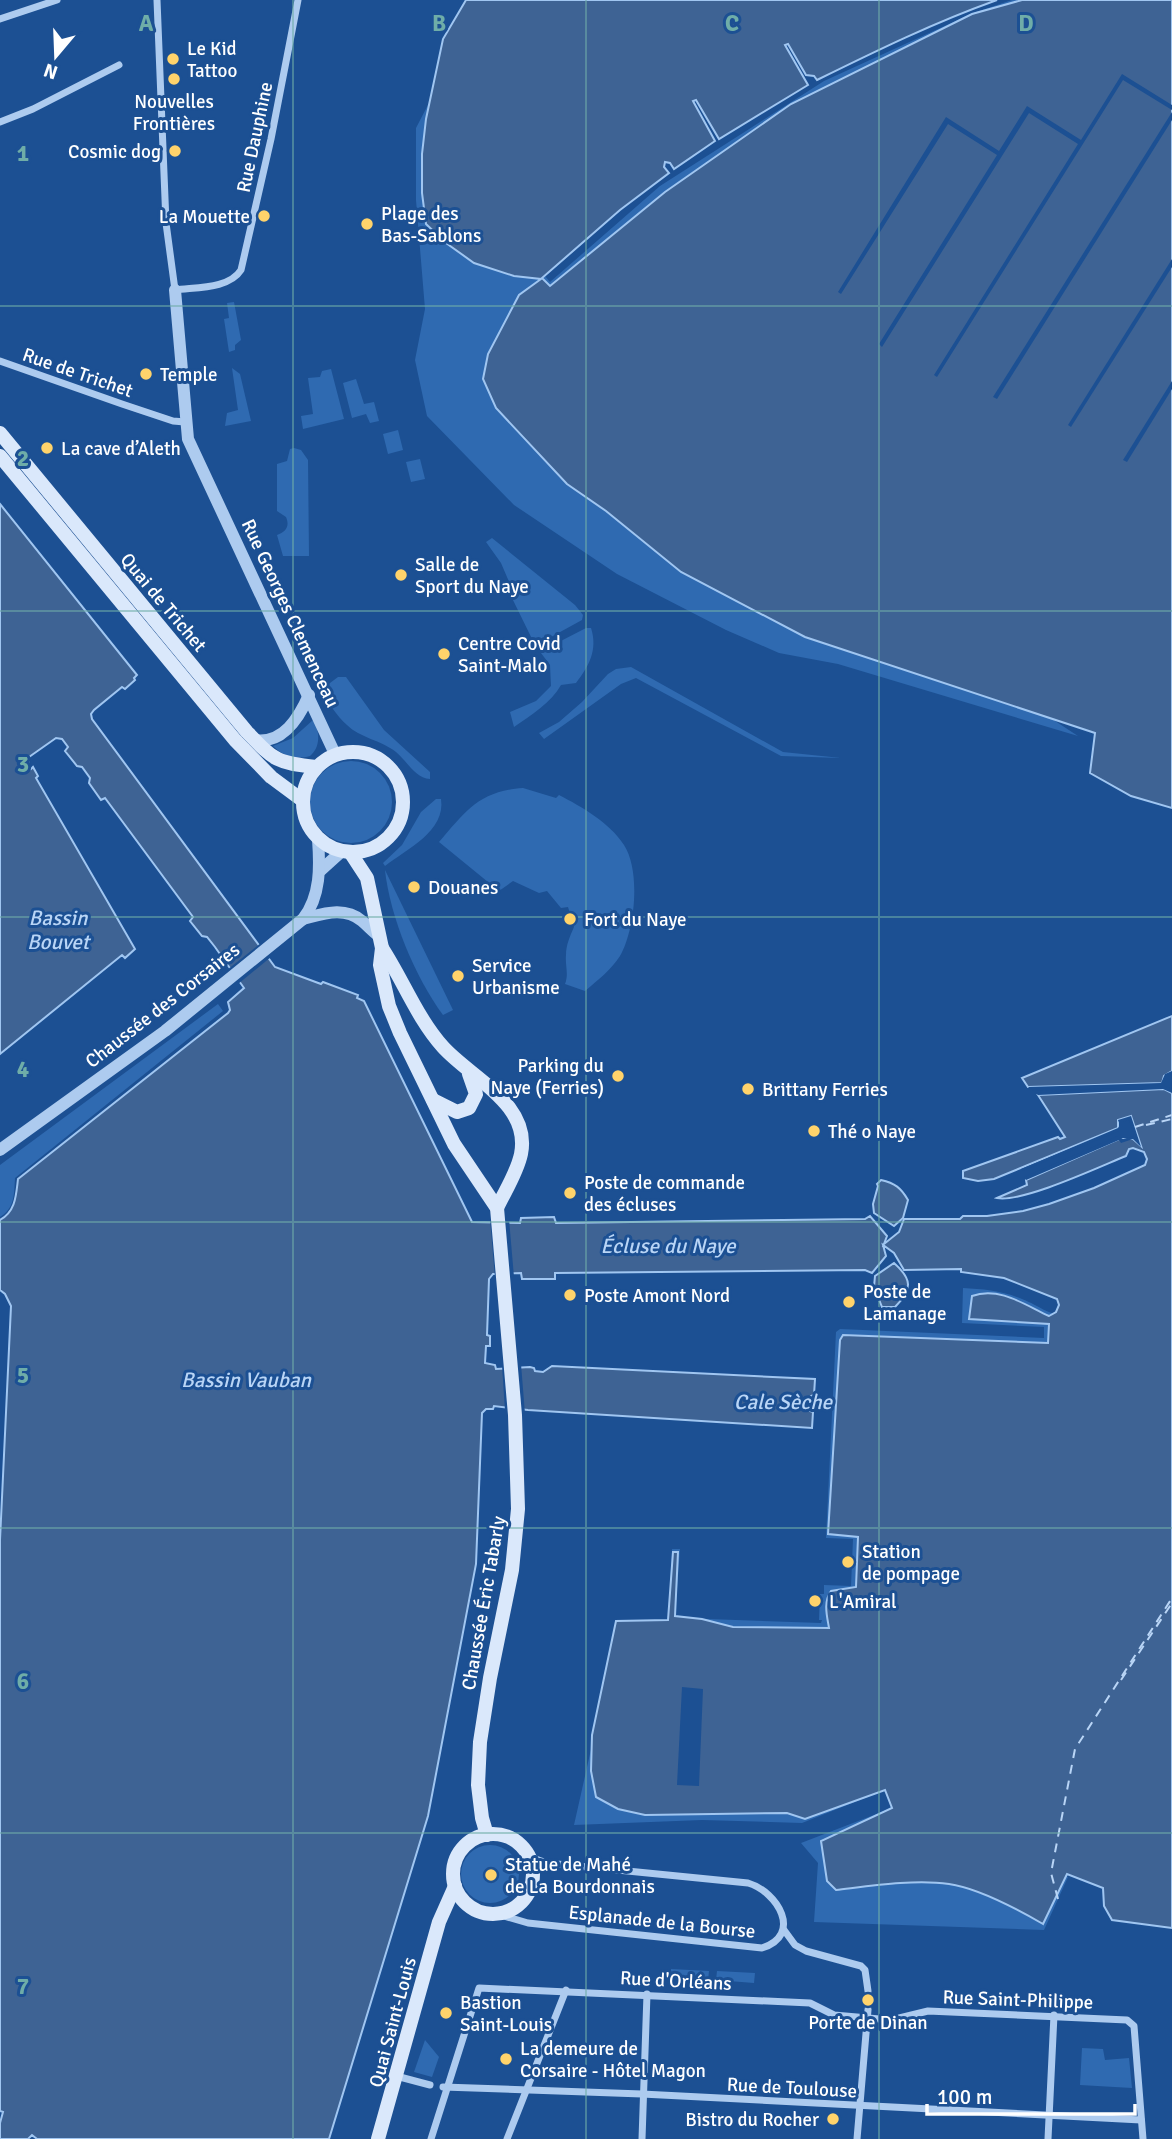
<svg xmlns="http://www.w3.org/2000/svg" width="1172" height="2139" viewBox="0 0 1172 2139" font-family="Signika,sans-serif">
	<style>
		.green { fill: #2f6ab1 }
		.water { fill: #3e6394; stroke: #a0c6f1; stroke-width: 2 }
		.pier { fill: #1c5093 }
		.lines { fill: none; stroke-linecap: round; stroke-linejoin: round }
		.ferry { stroke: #b9d5f6; stroke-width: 2; stroke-dasharray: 9 7; stroke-linecap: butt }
		.minor-tunnel { stroke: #3e6aa3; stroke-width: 7; stroke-dasharray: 7 3.5; stroke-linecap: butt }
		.minor { stroke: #adcbef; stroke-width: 7 }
		.tertiary { stroke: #adcbef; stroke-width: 12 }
		.secondary { stroke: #dae8fb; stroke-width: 14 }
		.grid { fill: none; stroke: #6fada8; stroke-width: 2; stroke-opacity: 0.55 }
		.poi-dot { fill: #ffd36b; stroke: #1c5093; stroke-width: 2.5 }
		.labels { text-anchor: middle; stroke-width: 6; stroke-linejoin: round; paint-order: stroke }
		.poi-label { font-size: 19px; fill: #fff; stroke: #1c5093; text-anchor: start }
		.street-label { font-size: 19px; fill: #fff; stroke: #1c5093 }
		.water-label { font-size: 21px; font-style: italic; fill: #b9d5f6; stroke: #1c5093 }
		.grid-label { font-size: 23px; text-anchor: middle; font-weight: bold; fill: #6fada8; stroke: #1c5093; stroke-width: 6; stroke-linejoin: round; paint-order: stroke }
	</style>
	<rect width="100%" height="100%" fill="#1c5093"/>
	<g class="green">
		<path d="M1012,0h155l-144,700 55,36 -240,-72 -59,-11 -53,-23 -109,-56 -103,-69 -87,-89 -12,-56 10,-51 -9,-109v-72l41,-79 88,227 5,6 110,-96 164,-105 149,-68z"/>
		<path d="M234,302l7,38 -6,5v5l-6,2 -5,-33 5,-1 -2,-15z"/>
		<path d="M232,368l8,6 11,47 -26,5 2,-13 11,-3z"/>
		<path d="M331,369l13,50 -41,10 -2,-13 12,-2 -5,-36 12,-1 2,-6z"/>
		<path d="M356,379l8,25 10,-2 5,19 -9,2 -4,-9 -14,4 -9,-35z"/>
		<path d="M398,430l5,20 -15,4 -5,-20z"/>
		<path d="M294,448l7,2 7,10 1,96h-26l-6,-21c9,-3 13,-9 9,-18l-9,-6v-47l10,-3 3,-12z"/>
		<path d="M420,459l5,20 -14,3 -5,-20z"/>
		<path d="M492,538l83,67 8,10 -1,5 -31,17 -17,6 -23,-47 -1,-12 -9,-21 -15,-21z"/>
		<path d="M586,628h5c7,22 -2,38 -15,55l-15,2c-10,18 -30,30 -47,42l-4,-15 26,-11 15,-15 -1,-21 -12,-16 17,-5z"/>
		<path d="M631,667l152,85 58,6 -60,-2 -145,-78 -15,6 -77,55 -5,-6 20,-11 23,-20 26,-28 8,-5z"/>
		<path d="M338,677h8l38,53 46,42v7c-15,-1 -23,-18 -34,-27 -15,-12 -36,-14 -49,-27 -10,-9 -20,-23 -25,-36z"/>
		<path d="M313,720c7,11 8,27 -3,36 -14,4 -27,0 -37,-10l20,-8z"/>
		<circle cx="351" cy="802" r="41"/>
		<path d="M523,788l33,10 3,-3c23,12 50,27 65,50 17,26 11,85 -4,111 -9,14 -22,24 -35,35l-20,-7c4,-10 0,-18 1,-29 0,-10 4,-19 8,-28l-6,-20 -7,1 -14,-17 -8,2 -26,-12 -14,10 -60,-49c27,-31 40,-51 84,-54z"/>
		<path d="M436,799h5c5,32 -34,50 -56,67l-2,-3 19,-18 19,-33z"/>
		<path d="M385,870l68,140 -10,5c-28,-38 -53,-98 -58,-145z"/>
		<path d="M218,1004l5,7 -208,167c-1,16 0,30 -15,39v-52z"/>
		<path d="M963,1288c20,1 40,3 59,11 20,8 23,15 45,17l-175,468 154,78 22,15 -24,53 -230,-8 4,-59 -17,-20 91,-35 -7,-18 -83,33 -100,-3 -128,5 45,-200 50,-3 3,-73h8l-5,67 5,2 141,5 1,-3h-3l1,-26h4v-9l27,1 2,-47 -27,-1 10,-206 4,-3 204,9v-11l-82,-4z"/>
		<circle cx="490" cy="1874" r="29"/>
		<path d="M671,1969l38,2 -1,10 -37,-3z"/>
		<path d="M717,1971l38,2 -1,10 -38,-3z"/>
		<path d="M425,2040l14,17 -7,20 -18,-5z"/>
		<path d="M1082,2048l21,1 2,11 24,-2 3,30 -52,-3z"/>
	</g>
	<g class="water">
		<path d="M466,0h531c-62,22 -121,51 -180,80l-3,-4 -8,-1 -18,-31 -3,1 23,40 -89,54 -23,-39 -3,1 22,40 -41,28 -4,-6 -5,-1 -1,5 5,6 -49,37 -78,68 8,8 115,-94 126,-88 181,-90 50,-14h150v808l-41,-12 -41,-23 5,-40 -290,-96 -124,-65 -75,-61 -39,-27 -71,-76 -13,-29 5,-25 31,-59 22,-16 -27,-3 -40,-13 -28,-20 -20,-19 -4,-31v-39l4,-35 17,-80z"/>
		<path d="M0,504l137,171 -3,3 1,2 -10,9 -3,-2 -28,23 -3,4 1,5 183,248 46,17 2,-2 35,13 -1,3 7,3 108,221 48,1 1,-5 33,-1 2,6 309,-4 5,-3 17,20 -3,8 15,-12 5,-13h56l3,-3h24l36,-5 26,-7 45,-16 51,-23 2,-6 -3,-7 -11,-4 -4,1 -3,7c-27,11 -104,47 -129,42l30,-13 -1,-5 93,-41h14l8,7 -10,-30 -13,4v8l-124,51 -16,2 -15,-3v-7l95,-34 2,2 5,-2 -27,-42 126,-6 8,4v835l-60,-8 -8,-14 -1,-18 -36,-14 -24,50c-26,-15 -65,-36 -94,-40 -35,-5 -79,2 -113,6l-9,-9 -6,-40 71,-33 -7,-18 -80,29 -18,-6 -142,2 -27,-6 -22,-12 -5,-26 1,-36 24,-114 52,-1 5,-68h5l-3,64 27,3 31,8 96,1c-2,-12 -6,-26 2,-37l25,-4 2,-50 -30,-3 12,-194 3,-5 205,8 1,-19 -80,-5 3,-23c27,-10 53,9 77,20l7,-4 3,-7 -2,-6 -53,-21 -43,-6v-3l-57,1 -10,-17 -11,-8 3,11 -14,17 -7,-3 -310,3v6h-33l-1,-6 -28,1 -4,5 -2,56 3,1v10h-4l-1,17 10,2 1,4 34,-2 4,1 1,3 8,1 9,-6 263,13 -1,16 -3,1 -1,15 3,1 -1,16 -284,-18 -34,-4 -1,3h-7l-4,4 -6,151 -48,252 -99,323h-292l-5,-4 -4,4h-28v-16l3,-11 -3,-1v-571l11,-234 -6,-12 -5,-4v-70c16,-9 16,-25 18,-41l210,-166 2,-3 -2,-8 16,-14 -29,-41 -8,-10 -5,-1 -12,-15 3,-4 -88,-119 -4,2 -12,-17 1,-5 -8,-11 -5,-1 -12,-15 3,-4 -6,-8 -6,-1 -27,19 -1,8 3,4 2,-2 5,9 -2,2 99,171 -10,9 -3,-3 -122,99z"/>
		<path d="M1172,1016v55l-8,5 -2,7 -134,4 -6,-9z"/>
		<path d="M881,1180c14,3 20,8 27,20l-5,18 -9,8 -20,-13 -1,-9 5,-18 -1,-2z"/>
		<path d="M894,1263c18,16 19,26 1,44h-13l-8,-20 1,-11z"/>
	</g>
	<g class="pier">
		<path d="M1122,74l50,31v5l-49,-30 -186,297 -3,-2 144,-231 -49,-31 -147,234 -3,-3 118,-189 -49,-31 -107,170 -3,-2 108,-175 53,34 28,-45 54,34z"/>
		<path d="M1172,112v8l-175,279 -4,-2z"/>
		<path d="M1172,259v8l-101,160 -3,-2z"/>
		<path d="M1172,381v8l-45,73 -4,-2z"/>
		<path d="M261,943l10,14 -33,27 -11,-14z"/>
		<path d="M1172,1071v4l-6,3 -2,8 8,3v4l-9,-4 -125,6 -3,-2 83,-5 -86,3 -4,-4 133,-4 4,-9z"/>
		<path d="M1131,1116l10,31 -8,-8 -12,4 -2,-3 -93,40 -2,-3 94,-41 5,3 11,-3 -5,-16 -6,2v4l-4,5 -97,40 -1,-2 97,-41 2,-3 -2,-5z"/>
		<path d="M490,1219h19l5,58 -19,1z"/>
		<path d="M521,1364l4,50 -20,-3 -3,-46z"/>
		<path d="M682,1687l21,2 -4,97 -22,-1z"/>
	</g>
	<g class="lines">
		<g class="ferry">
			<path d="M1146,1125l26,-6"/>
			<path d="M1135,1127l37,-12"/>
			<path d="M1121,1680l51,-77"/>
			<path d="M1058,1899l-7,-26 24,-124 97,-151"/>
		</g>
		<path class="minor-tunnel" d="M868,2010v-19"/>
		<g class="minor">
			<path d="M157,0l9,223 9,67c21,-3 54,-1 66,-20l30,-131 27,-139"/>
			<path d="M0,19l57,-19"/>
			<path d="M0,122l33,-13 86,-44"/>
			<path d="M0,361l122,43 51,17 12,1"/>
			<path d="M497,1914l31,9 234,25c41,-13 16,-56 -14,-65l-201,-20 -17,-6"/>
			<path d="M784,1930l11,15 11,6 55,15 4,4 3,21"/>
			<path d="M396,2076l34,9"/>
			<path d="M443,2087l199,7 499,26"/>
			<path d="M431,2139l48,-151 331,15 24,12 57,5 37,-9 199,9 7,6 9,113"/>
			<path d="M507,2139l59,-149"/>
			<path d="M642,2139l5,-145"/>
			<path d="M857,2139l11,-129"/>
			<path d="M1048,2139l6,-124"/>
		</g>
		<g class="tertiary">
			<path d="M175,290l13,149 147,315"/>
			<path d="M255,740c28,4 44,-22 54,-45"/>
			<path d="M321,870l21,-19"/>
			<path d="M303,919c20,-5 41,-13 59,2 6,5 11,11 17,15"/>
			<path d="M0,1150l165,-119 138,-112c18,-23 17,-53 15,-80"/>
		</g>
		<g class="secondary">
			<path d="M0,433l247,299c27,28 29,31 69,35"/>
			<path d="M0,456l235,284 36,37 31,23"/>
			<circle cx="353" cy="802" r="50"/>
			<path d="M350,852l17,26 15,70 -2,17 9,41 11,27 54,111 43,64 18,207 3,94 -6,61 -22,108 -10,64 -2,43 4,33 5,17"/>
			<path d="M382,948c21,32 35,70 61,99 28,31 88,57 78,107 -4,19 -16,37 -24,54"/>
			<path d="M433,1100l24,12 12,-4 7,-14 -7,-20"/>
			<circle cx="493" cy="1874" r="40"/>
			<path d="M378,2139l61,-217 16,-36"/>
		</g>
	</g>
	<path class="grid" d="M293,0v2139M586,0v2139M879,0v2139M0,306h1172M0,611h1172M0,917h1172M0,1222h1172M0,1528h1172M0,1833h1172"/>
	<g class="poi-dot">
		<circle cx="173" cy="59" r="7"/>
		<circle cx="174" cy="79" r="7"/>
		<circle cx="175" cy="151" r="7"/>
		<circle cx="264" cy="216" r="7"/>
		<circle cx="367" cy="224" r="7"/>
		<circle cx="146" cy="374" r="7"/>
		<circle cx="47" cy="448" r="7"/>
		<circle cx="401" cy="575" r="7"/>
		<circle cx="444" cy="654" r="7"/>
		<circle cx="414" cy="887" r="7"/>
		<circle cx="570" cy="919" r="7"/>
		<circle cx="458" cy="976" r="7"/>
		<circle cx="618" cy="1076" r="7"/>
		<circle cx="748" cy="1089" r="7"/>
		<circle cx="814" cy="1131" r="7"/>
		<circle cx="570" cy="1193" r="7"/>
		<circle cx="570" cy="1295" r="7"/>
		<circle cx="849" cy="1302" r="7"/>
		<circle cx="848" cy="1562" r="7"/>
		<circle cx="815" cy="1601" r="7"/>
		<circle cx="491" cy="1875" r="7"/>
		<circle cx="868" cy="2000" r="7"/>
		<circle cx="446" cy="2013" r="7"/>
		<circle cx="506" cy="2059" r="7"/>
		<circle cx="833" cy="2119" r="7"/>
	</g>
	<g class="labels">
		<g class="poi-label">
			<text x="187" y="55">Le Kid<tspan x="187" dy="22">Tattoo</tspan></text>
			<text x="174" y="108" text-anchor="middle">Nouvelles<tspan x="174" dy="22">Frontières</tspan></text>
			<text x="161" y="158" text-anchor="end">Cosmic dog</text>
			<text x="381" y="220">Plage des<tspan x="381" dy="22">Bas-Sablons</tspan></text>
			<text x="250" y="223" text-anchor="end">La Mouette</text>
			<text x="160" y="381">Temple</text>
			<text x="61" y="455">La cave d’Aleth</text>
			<text x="415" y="571">Salle de<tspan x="415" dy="22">Sport du Naye</tspan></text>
			<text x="458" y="650">Centre Covid<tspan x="458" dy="22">Saint-Malo</tspan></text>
			<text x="428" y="894">Douanes</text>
			<text x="584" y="926">Fort du Naye</text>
			<text x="472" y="972">Service<tspan x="472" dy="22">Urbanisme</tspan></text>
			<text x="604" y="1072" text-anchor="end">Parking du<tspan x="604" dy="22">Naye (Ferries)</tspan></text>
			<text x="762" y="1096">Brittany Ferries</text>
			<text x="828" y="1138">Thé o Naye</text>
			<text x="584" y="1189">Poste de commande<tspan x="584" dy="22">des écluses</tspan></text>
			<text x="863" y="1298">Poste de<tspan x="863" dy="22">Lamanage</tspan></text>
			<text x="584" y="1302">Poste Amont Nord</text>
			<text x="862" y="1558">Station<tspan x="862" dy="22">de pompage</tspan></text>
			<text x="829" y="1608">L'Amiral</text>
			<text x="505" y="1871">Statue de Mahé<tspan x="505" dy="22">de La Bourdonnais</tspan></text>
			<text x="460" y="2009">Bastion<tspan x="460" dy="22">Saint-Louis</tspan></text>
			<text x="868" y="2029" text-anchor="middle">Porte de Dinan</text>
			<text x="520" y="2055">La demeure de<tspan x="520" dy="22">Corsaire - Hôtel Magon</tspan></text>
			<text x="819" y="2126" text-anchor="end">Bistro du Rocher</text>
		</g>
		<g class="street-label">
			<text transform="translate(254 137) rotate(-78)" y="7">Rue Dauphine</text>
			<text transform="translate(78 372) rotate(19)" y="7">Rue de Trichet</text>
			<text transform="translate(164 602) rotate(50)" y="7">Quai de Trichet</text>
			<text transform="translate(291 613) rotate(65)" y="7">Rue Georges Clemenceau</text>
			<text transform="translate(162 1005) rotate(-38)" y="7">Chaussée des Corsaires</text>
			<text transform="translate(483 1603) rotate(-80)" y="7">Chaussée Éric Tabarly</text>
			<text transform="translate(662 1921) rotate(6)" y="7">Esplanade de la Bourse</text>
			<text transform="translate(676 1980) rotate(3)" y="7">Rue d'Orléans</text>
			<text transform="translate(1018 1999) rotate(2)" y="7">Rue Saint-Philippe</text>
			<text transform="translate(392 2022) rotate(-75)" y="7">Quai Saint-Louis</text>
			<text transform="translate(792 2087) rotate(3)" y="7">Rue de Toulouse</text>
		</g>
		<g class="water-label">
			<text x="58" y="925">Bassin<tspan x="58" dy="24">Bouvet</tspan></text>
			<text x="668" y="1253">Écluse du Naye</text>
			<text x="246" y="1387">Bassin Vauban</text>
			<text x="783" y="1409">Cale Sèche</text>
		</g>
	</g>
	<g class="grid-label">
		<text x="146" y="31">A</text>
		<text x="439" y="31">B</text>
		<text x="732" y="31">C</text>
		<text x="1026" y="31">D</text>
		<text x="23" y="161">1</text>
		<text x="23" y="466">2</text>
		<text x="23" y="772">3</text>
		<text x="23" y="1077">4</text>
		<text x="23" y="1383">5</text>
		<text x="23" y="1689">6</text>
		<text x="23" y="1994">7</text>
	</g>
	<g transform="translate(56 56) rotate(199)" stroke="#1c5093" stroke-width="5" paint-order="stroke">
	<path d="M0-5L12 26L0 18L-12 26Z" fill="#ffffff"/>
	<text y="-10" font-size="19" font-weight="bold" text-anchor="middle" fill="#ffffff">N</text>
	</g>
	<path d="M927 2104v10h208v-10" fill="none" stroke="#ffffff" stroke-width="3.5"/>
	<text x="937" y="2104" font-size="21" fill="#ffffff" stroke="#1c5093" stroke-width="5" paint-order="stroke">100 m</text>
</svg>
